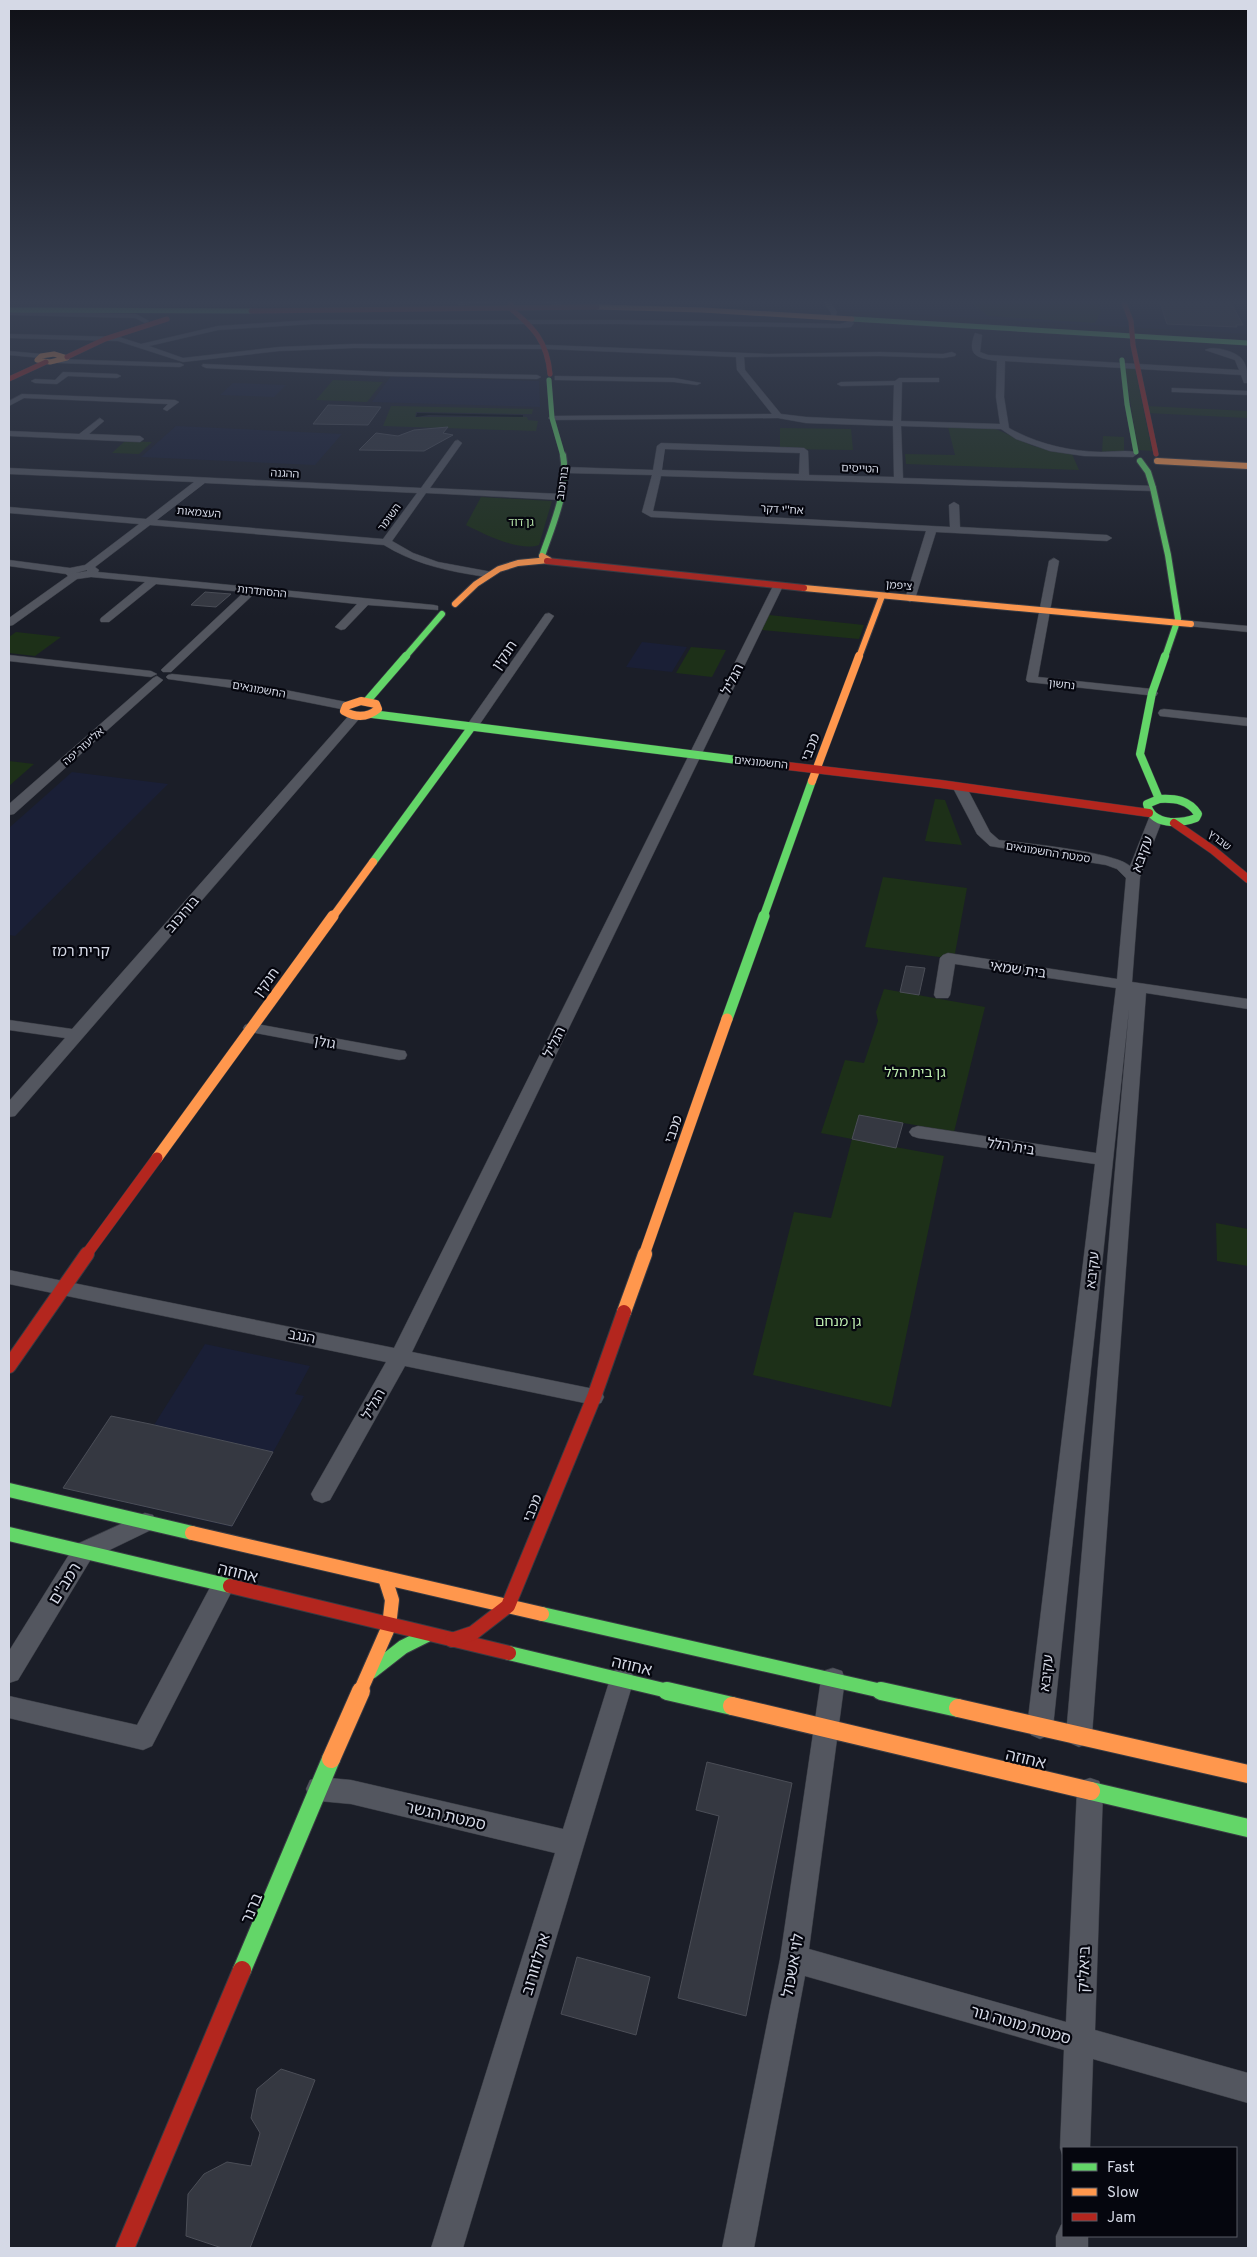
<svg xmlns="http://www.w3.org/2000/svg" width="1257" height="2257" viewBox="0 0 1257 2257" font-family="Overpass,'Noto Sans Hebrew',sans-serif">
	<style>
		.built { fill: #1a1f36 }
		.green { fill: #1d3018 }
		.water { fill: #02080d }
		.building { fill: #353841; stroke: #4b4e57 }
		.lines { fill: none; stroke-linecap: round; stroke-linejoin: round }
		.street-casing { stroke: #383b43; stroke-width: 1 }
		.fast-far5-casing { stroke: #383b43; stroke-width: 5.5 }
		.fast-far4-casing { stroke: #383b43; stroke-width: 8 }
		.fast-far3-casing { stroke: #383b43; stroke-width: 9 }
		.fast-far2-casing { stroke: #383b43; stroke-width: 12 }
		.fast-far1-casing { stroke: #383b43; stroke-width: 16 }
		.fast-casing { stroke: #383b43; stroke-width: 20 }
		.slow-far5-casing { stroke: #383b43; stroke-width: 5.5 }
		.slow-far4-casing { stroke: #383b43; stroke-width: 8 }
		.slow-far3-casing { stroke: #383b43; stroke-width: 9 }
		.slow-far2-casing { stroke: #383b43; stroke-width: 12 }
		.slow-far1-casing { stroke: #383b43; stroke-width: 16 }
		.slow-casing { stroke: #383b43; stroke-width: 20 }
		.jam-far5-casing { stroke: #383b43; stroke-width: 5.5 }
		.jam-far4-casing { stroke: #383b43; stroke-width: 8 }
		.jam-far3-casing { stroke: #383b43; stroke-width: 9 }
		.jam-far2-casing { stroke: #383b43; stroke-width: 12 }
		.jam-far1-casing { stroke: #383b43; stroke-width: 16 }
		.jam-casing { stroke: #383b43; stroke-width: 20 }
		.street { fill: #53565f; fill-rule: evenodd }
		.fast-far5 { stroke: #63d668; stroke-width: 5 }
		.fast-far4 { stroke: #63d668; stroke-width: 6 }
		.fast-far3 { stroke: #63d668; stroke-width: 8 }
		.fast-far2 { stroke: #63d668; stroke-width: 11 }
		.fast-far1 { stroke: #63d668; stroke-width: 14 }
		.fast { stroke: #63d668; stroke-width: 18 }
		.slow-far5 { stroke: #ff974d; stroke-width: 5 }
		.slow-far4 { stroke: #ff974d; stroke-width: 6 }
		.slow-far3 { stroke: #ff974d; stroke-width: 8 }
		.slow-far2 { stroke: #ff974d; stroke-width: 11 }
		.slow-far1 { stroke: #ff974d; stroke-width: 14 }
		.slow { stroke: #ff974d; stroke-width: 18 }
		.jam-far5 { stroke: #b3261e; stroke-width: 5 }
		.jam-far4 { stroke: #b3261e; stroke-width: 6 }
		.jam-far3 { stroke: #b3261e; stroke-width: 8 }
		.jam-far2 { stroke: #b3261e; stroke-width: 11 }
		.jam-far1 { stroke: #b3261e; stroke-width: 14 }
		.jam { stroke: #b3261e; stroke-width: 18 }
		.labels { text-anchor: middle; stroke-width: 4.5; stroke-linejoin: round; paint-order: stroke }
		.far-street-label { font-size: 11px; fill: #d5d9e6; stroke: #05060e }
		.far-park-label { font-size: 11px; fill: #bdecae; stroke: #05060e }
		.street-label { font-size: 14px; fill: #d5d9e6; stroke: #05060e }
		.park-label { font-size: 14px; fill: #bdecae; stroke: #05060e }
		.neighbourhood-label { font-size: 15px; fill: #d5d9e6; stroke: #05060e }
		.near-street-label { font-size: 16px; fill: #d5d9e6; stroke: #05060e }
	</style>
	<rect width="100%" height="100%" fill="#1b1e28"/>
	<g class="built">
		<path d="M738,300h510v34l-506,-29z"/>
		<path d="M391,376l148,5 1,26 -168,-5z"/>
		<path d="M233,383l53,2 -12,12 -54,-2z"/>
		<path d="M176,426l166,8 -27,31 -174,-8z"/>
		<path d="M642,642l45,5 -15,25 -46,-5z"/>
		<path d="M72,772l96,12 -153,152 -6,-1v-107z"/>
		<path d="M205,1344l105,22 -15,28 9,2 -72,131 -169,-39 48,-72 43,9z"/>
	</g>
	<g class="green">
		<path d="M968,300h129l4,11 -6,12 -107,-7z"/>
		<path d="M1125,368h10l17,83 -14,-1z"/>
		<path d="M333,380l50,2 -16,20 -51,-2z"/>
		<path d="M391,406l142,3 -1,5h-10l-106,-2 -1,5h112l1,3 10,1 -2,10 -153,-5z"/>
		<path d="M1146,406l102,5v7l-101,-5z"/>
		<path d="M948,427l48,2 37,17 39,8 7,16 -173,-6 -1,-10 50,1z"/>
		<path d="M780,428l71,1 2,21 -73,-1z"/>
		<path d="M1103,436l21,1v14l-22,1z"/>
		<path d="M125,441l27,1 -13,12 -27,-1z"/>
		<path d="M481,497l71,4 -13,44c-20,7 -55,-11 -73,-20z"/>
		<path d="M769,615l95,10 -5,14 -97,-9z"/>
		<path d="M16,632l45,5 -26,19 -26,-3v-16z"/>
		<path d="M691,647l35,3 -14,27 -36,-4z"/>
		<path d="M9,761l25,3 -25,22z"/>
		<path d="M935,799l10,1 17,45 -37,-4z"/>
		<path d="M883,877l84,11 -13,71 -89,-12z"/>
		<path d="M884,989l101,18 -31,125 -95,-17 -7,24 92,17 -53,251 -138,-32 41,-163 37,6 21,-79 -31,-6 24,-73 19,3 14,-42 -2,-9z"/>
		<path d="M1216,1223l32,6v37l-31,-5z"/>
	</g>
	<path class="water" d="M417,413l106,2v2l-94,-2 -13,2z"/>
	<g class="building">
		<path d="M1159,300l71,1 13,24h-7l1,2 -70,-3z"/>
		<path d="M328,405l53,2 -13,18 -55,-1z"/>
		<path d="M448,427l-5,6 10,2 -29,16 -65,-1 17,-17 22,3 16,-6z"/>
		<path d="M205,592l26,2 -15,13 -25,-2z"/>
		<path d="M906,966l19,2 -6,27 -19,-3z"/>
		<path d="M859,1115l44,8 -7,25 -44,-9z"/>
		<path d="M111,1416l39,8 123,28 -41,74 -169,-38z"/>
		<path d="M707,1762l85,21 -46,233 -68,-18 41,-182 -23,-6z"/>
		<path d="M577,1957l73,20 -14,58 -75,-21z"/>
		<path d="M281,2069l34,11 -65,168h-28l-36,-12 2,-42 16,-20 23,-12 24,4 9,-33 -9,-15 6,-29z"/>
	</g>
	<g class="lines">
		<g class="street-casing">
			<g id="street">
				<path d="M473,300h39l-52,5 -3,-2z"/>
				<path d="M525,300h27l11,3 -3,2z"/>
				<path d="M822,300h7l8,12 -2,6h-4v-5z"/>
				<path d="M9,311l127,3 13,7 -4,2 -10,-5 -126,-3z"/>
				<path d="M312,320h309l219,4 10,-3 4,2 -3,4 -11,1 -219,-4h-309l-94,6 -69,16 34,12 96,-11 74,-3 194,1 222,9 111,-2 63,2 9,-2 4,2 -1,2 -12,2 -63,-2 -136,1 1,13 36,44 25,3 87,4 1,-36 -53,1 -4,-2 4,-2 54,-1 4,-3h40v4h-37l-1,39 99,3 -4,-27 1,-36c-19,-3 -31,-5 -22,-28l7,2 -2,17 8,3 251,15 -4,-10 -30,-10c8,-5 28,1 35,7 7,6 8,17 8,26h-4l-3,-8 -236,-14 -1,36 5,31c29,16 59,23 92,24 12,0 24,-2 35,0l1,2 -4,3 -49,-1 -34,-5 -34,-12 -15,-10 -100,-3 2,52 253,8v4l-3,1 -492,-15 -8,35 297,16 -1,-22 5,-3 5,3 1,22 147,8 5,3 -5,3 -171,-9 -21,67 -5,3 -5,-3 21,-68 -275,-14 -9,-5 10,-37 -86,-2 -4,-3 4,-3 87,3 4,-24 4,-3 143,5 4,3 1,24 85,2 -1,-51 -87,-3 -28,-5 -226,2 -4,-2 4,-2 220,-2 -35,-44 -1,-13 -189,-8 -194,-1 -74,3 -96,11 -65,-21 -109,-3v-4l110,3 22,7 77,-18zM665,449l135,4 -1,21 -137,-4z"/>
				<path d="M9,351l32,3 4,2 -4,2 -32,-3z"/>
				<path d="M55,359l125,4 4,2 -4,2 -122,-4 -4,-2z"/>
				<path d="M203,364l183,8 151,3 4,2 -4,2 -151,-3 -180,-8 -4,-2z"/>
				<path d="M63,372l54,2 4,2 -4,2 -49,-2 -11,8 -22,-1 -4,-2 4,-2 20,1z"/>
				<path d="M555,376l119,2 27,5 -4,2 -23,-3 -116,-2h-3z"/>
				<path d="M1172,388l76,3v4l-73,-3h-3z"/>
				<path d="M22,394l153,6 4,2 -12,9 -4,-2 5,-5 -144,-6 -15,8v-5z"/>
				<path d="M100,418l4,3 -15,13 51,2 4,3 -4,3 -131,-6v-5l70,3z"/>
				<path d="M458,440l4,3 -32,45 131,6 5,3 -5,3 -135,-7 -34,48 21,12 25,9 54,10v4c-8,2 -16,-1 -24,-2 -30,-5 -58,-13 -84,-29l-234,-20 -55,42 4,3 -1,2 336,33 4,1v4l-70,-5 -23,24 -4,1 -6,-3 22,-23 -102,-11 -84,79h-8l-2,-2 2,-2 81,-76 -88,-8 -47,38h-8l-1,-2 1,-2 44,-36 -54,-5 -14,2 -64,46 -4,1v-8l59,-42 -2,-2 -57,-8v-6l61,8 15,-3 54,-41 -130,-11v-6l137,12 48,-37 -185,-8v-6l412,20 34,-47zM205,483l212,10 -34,46 -226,-19zM87,571l-11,2 11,-3z"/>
				<path d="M1054,558l5,3 -21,116 114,12 6,4 -2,3 -128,-14 -2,-2 23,-119z"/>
				<path d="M778,583l5,3 -371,766 182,37 7,2 3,6 -3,6 -7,2 -189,-39 -75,134 -8,3 -8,-3 -3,-6 75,-132 -377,-78v-14l385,78 379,-762z"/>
				<path d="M549,613l5,3 -79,115h-8l-2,-3 2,-3 78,-111z"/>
				<path d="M1191,621l57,5v6l-61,-6 -1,-2z"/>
				<path d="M9,655l142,16 6,3 -6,3 -142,-16z"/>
				<path d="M172,674l68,7 106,21 6,4 -6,4 -106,-21 -72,-10 -2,-2 2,-2z"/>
				<path d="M157,676l6,4 -2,2 -147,132 -5,1v-11l144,-126z"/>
				<path d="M1164,709l84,9v8l-88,-10 -2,-3 2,-3z"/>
				<path d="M355,712l6,4 -2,3 -344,397 -6,1v-16l56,-63 -56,-8v-10l63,9 279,-316z"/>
				<path d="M960,784l7,4 23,44 9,8c25,3 117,12 131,26l19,-48 2,-3h10l2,3 -23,59 -8,105 116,17v10l-102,-16 -54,742 -4,8 -9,4 -9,-4 -4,-8 63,-726 -76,718 -4,8 -9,4 -9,-4 -4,-8 68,-563 -177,-26 -6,-2 -3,-4 3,-4 6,-2 178,27 20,-165 -161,-24 -5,31 -2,3h-12l-2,-3 6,-37 3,-3 5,-2 169,26 9,-101 -9,-9 -11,-4 -116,-19 -13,-12 -24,-46z"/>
				<path d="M251,1023l148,27 6,1 2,4 -2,4 -6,1 -154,-29 -2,-3 2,-3z"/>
				<path d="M145,1513l8,2 3,7 -3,7 -62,30 -73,121 -9,3v-32l66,-106z"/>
				<path d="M223,1575l8,3 4,7 -83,161 -9,4 -134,-32v-22l128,29 78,-147z"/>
				<path d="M622,1668l9,3 3,8 -171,569h-32l124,-395 -204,-49 -32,-3 -9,-3 -4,-9 4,-9 9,-3 32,3 212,49 47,-150 3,-8z"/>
				<path d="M833,1668l9,3 3,8 -36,270 257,73 11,-232 4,-9 9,-3 9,3 4,9 -8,240 153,43v30l-155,-44 -3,89h-27v9l-3,-9 4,-98 -259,-74 -51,272h-32l58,-289 41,-280 3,-8z"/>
				<path d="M1063,2224v12h25v12h-32v-12l5,-11z"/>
			</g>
		</g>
		<g class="fast-far5-casing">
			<g id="fast-far5">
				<path d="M9,310l242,1"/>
				<path d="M852,319l396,24"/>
				<path d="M1122,360l5,44 9,48"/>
				<path d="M549,380l3,38 11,38"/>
			</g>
		</g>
		<g class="fast-far4-casing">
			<g id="fast-far4">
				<path d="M1140,461l8,11 5,16 15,67 10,64 -13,38"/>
				<path d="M542,556c11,-32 27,-67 21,-101"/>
				<path d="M405,657l37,-43"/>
			</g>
		</g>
		<g class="fast-far3-casing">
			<g id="fast-far3">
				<path d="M367,701l39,-45"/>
				<path d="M372,714l381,48"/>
				<path d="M1159,799l-19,-45 12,-61 13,-37"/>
				<path d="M1159,799c16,-1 30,1 39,15l-2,4c-17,6 -44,8 -49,-14z"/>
				<path d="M373,862l98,-134"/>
				<path d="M763,918l49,-137"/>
			</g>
		</g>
		<g class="fast-far2-casing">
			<path id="fast-far2" d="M727,1019l37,-103"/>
		</g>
		<g class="fast-far1-casing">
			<g id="fast-far1">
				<path d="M9,1490l183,43"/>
				<path d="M9,1534l221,52"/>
				<path d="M542,1614l344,78"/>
				<path d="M509,1653l163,39"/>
				<path d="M371,1672l32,-25 24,-12"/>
			</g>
		</g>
		<g class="fast-casing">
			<g id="fast">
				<path d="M667,1691l65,15"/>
				<path d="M881,1691l77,17"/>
				<path d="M1091,1791l157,37"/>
				<path d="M242,1970l89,-211"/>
			</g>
		</g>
		<g class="slow-far5-casing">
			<g id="slow-far5">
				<path d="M597,307l106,3 149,9"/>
				<path d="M54,354l13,4 -17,4 -13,-2 4,-4z"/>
			</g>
		</g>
		<g class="slow-far4-casing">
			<g id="slow-far4">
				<path d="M1157,461l91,5"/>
				<path d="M804,588l387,36"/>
				<path d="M455,604l21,-20 23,-15 19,-6 31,-3 -7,-4"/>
				<path d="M859,657l23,-61"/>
			</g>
		</g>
		<g class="slow-far3-casing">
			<g id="slow-far3">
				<path d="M361,701l15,3 2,5c-11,9 -22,9 -34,2l2,-5z"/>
				<path d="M812,781l47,-125"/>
				<path d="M332,918l41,-56"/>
			</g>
		</g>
		<g class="slow-far2-casing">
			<g id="slow-far2">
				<path d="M157,1158l176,-242"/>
				<path d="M644,1255l83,-236"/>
			</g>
		</g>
		<g class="slow-far1-casing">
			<g id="slow-far1">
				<path d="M624,1312l21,-58"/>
				<path d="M192,1533l350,81"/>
				<path d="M360,1692l29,-66 3,-26 -7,-22"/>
			</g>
		</g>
		<g class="slow-casing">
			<g id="slow">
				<path d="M732,1706l359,85"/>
				<path d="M958,1708l290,66"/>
				<path d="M331,1759l30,-68"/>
			</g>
		</g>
		<g class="jam-far5-casing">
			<g id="jam-far5">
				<path d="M1123,300l8,21 2,24 23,109"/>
				<path d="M511,303l-1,5c24,20 37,33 40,66"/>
				<path d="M251,311l346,-4"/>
				<path d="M67,357l38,-18 62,-20"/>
				<path d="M9,379l37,-17"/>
			</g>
		</g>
		<g class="jam-far4-casing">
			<path id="jam-far4" d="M547,561l257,27"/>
		</g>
		<g class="jam-far3-casing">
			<g id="jam-far3">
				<path d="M753,762l188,22 208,29"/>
				<path d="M1174,823l39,27 35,29"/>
			</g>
		</g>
		<g class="jam-far2-casing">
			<path id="jam-far2" d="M86,1255l71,-97"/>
		</g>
		<g class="jam-far1-casing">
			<g id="jam-far1">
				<path d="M9,1366l78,-112"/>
				<path d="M230,1586l279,67"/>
				<path d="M452,1640l21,-7 35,-27 86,-209 30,-85"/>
			</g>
		</g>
		<g class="jam-casing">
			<path id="jam" d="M125,2248l117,-278"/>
		</g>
		<use href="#street" class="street"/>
		<use href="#fast-far5" class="fast-far5"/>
		<use href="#fast-far4" class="fast-far4"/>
		<use href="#fast-far3" class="fast-far3"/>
		<use href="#fast-far2" class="fast-far2"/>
		<use href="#fast-far1" class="fast-far1"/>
		<use href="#fast" class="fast"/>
		<use href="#slow-far5" class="slow-far5"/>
		<use href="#slow-far4" class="slow-far4"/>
		<use href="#slow-far3" class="slow-far3"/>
		<use href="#slow-far2" class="slow-far2"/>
		<use href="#slow-far1" class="slow-far1"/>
		<use href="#slow" class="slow"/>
		<use href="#jam-far5" class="jam-far5"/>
		<use href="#jam-far4" class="jam-far4"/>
		<use href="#jam-far3" class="jam-far3"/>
		<use href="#jam-far2" class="jam-far2"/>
		<use href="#jam-far1" class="jam-far1"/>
		<use href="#jam" class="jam"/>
	</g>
	<linearGradient id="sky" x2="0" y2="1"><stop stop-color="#0f1016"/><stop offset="0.49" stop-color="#394153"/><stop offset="1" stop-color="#394153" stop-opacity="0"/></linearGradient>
	<rect width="1257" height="616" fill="url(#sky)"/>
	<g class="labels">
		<g class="far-street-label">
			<text transform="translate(860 468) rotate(2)" y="4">הטייסים</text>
			<text transform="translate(285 473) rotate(3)" y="4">ההגנה</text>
			<text transform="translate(562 483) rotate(-82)" y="4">בורוכוב</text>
			<text transform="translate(782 509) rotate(3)" y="4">אח''י דקר</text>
			<text transform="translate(199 512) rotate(5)" y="4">העצמאות</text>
			<text transform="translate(389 517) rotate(-54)" y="4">השומר</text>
			<text transform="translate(899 585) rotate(5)" y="4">ציפמן</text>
			<text transform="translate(262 591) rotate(6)" y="4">ההסתדרות</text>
			<text transform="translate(1062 684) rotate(6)" y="4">נחשון</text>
			<text transform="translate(259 689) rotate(10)" y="4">החשמונאים</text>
			<text transform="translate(83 746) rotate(-41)" y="4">אליעזר יפה</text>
			<text transform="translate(761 762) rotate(6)" y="4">החשמונאים</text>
			<text transform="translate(1220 840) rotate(38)" y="4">שברץ</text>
			<text transform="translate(1048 852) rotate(9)" y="4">סמטת החשמונאים</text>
		</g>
		<g class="far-park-label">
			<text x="521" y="526">גן דוד</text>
		</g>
		<g class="street-label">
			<text transform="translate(504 655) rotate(-55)" y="5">חנקין</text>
			<text transform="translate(732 679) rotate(-63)" y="5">הגליל</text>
			<text transform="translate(810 747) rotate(-69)" y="5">מכבי</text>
			<text transform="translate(1142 854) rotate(-70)" y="5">עקיבא</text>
			<text transform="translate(182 914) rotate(-49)" y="5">בורוכוב</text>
			<text transform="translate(1018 969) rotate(8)" y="5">בית שמאי</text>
			<text transform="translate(266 982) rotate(-54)" y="5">חנקין</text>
			<text transform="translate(325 1042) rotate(10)" y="5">גולן</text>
			<text transform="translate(554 1042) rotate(-64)" y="5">הגליל</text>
			<text transform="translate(673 1129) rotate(-71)" y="5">מכבי</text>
			<text transform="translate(1011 1146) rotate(9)" y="5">בית הלל</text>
			<text transform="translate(1092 1270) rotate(-84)" y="5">עקיבא</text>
			<text transform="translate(302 1336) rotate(11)" y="5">הנגב</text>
			<text transform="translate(373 1404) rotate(-60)" y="5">הגליל</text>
			<text transform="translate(532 1508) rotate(-68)" y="5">מכבי</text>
			<text transform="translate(1046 1673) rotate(-84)" y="5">עקיבא</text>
		</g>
		<g class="park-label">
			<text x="915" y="1077">גן בית הלל</text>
			<text x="838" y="1326">גן מנחם</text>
		</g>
		<g class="neighbourhood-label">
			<text x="81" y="956">קרית רמז</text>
		</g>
		<g class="near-street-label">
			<text transform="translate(238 1572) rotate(14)" y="6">אחוזה</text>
			<text transform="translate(64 1583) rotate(-58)" y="6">רמב"ם</text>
			<text transform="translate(632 1665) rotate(13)" y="6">אחוזה</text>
			<text transform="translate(1026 1758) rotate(13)" y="6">אחוזה</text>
			<text transform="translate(446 1815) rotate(13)" y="6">סמטת הגשר</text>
			<text transform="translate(251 1908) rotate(-67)" y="6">ברנר</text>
			<text transform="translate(535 1964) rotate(-73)" y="6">ארלוזורוב</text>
			<text transform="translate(792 1965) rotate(-80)" y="6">לוי אשכול</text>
			<text transform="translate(1083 1969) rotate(-88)" y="6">ביאליק</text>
			<text transform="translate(1021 2024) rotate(16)" y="6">סמטת מוטה גור</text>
		</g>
	</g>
	<rect width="1257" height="2257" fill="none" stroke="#d5d9e6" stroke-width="20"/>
	<rect x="1062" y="2147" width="175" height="90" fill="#05060e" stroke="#585a64"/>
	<rect x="1072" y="2163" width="25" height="8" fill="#63d668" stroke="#585a64"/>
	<text x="1107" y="2172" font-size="15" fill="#d5d9e6">Fast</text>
	<rect x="1072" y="2188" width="25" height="8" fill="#ff974d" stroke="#585a64"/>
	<text x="1107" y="2197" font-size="15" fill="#d5d9e6">Slow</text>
	<rect x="1072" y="2213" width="25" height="8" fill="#b3261e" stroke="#585a64"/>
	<text x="1107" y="2222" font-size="15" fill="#d5d9e6">Jam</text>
</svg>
